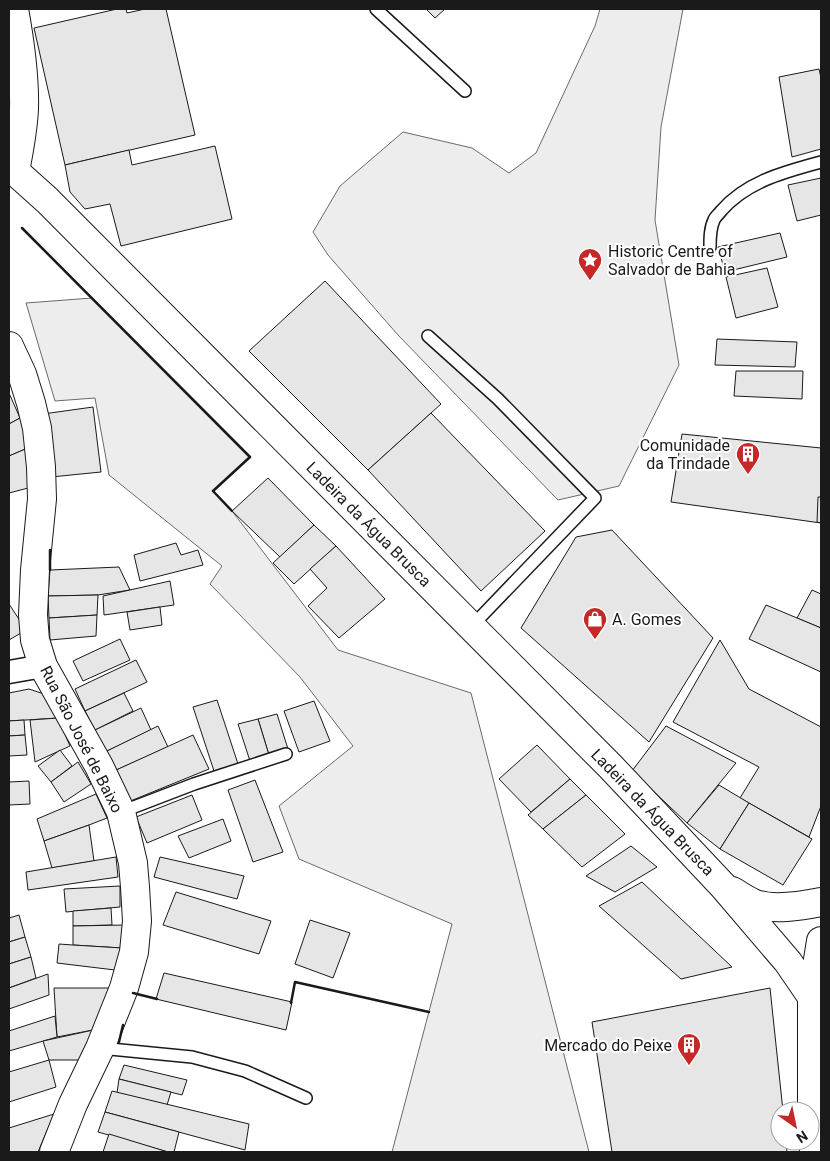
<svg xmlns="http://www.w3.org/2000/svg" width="830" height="1161" viewBox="0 0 830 1161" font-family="Roboto,sans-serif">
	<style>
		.built { fill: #ededed; stroke: #6a6a6a }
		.building { fill: #e6e6e6; stroke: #1a1a1a }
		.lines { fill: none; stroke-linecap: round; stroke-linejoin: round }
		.lane-casing { stroke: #1a1a1a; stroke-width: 14 }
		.street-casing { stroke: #1a1a1a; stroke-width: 25 }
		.secondary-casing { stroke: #1a1a1a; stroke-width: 30 }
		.lane { stroke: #fff; stroke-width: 11 }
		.street { stroke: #fff; stroke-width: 22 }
		.secondary { stroke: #fff; stroke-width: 28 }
		.wall { stroke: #1a1a1a; stroke-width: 2.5 }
		.labels { text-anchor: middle; stroke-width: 4; stroke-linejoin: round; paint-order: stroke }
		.poi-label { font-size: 16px; fill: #1a1a1a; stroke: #fff; text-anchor: start }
		.street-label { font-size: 16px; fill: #1a1a1a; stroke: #fff }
	</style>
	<rect width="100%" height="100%" fill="#fff"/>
	<g class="built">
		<path d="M600,9h83l-22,118 -6,93 24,145 -60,121 -61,14 -160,-165 -70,-80 -15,-23 27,-46 63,-54 69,16 37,25 27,-20 59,-127z"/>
		<path d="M92,298l158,159 -37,35 19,19 106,139 133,43 118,459h-197l60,-228 -153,-65 -20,-53 74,-60 -53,-69 -90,-93 12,-18 -113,-91 -14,-77 -40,3 -29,-98z"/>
	</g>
	<g class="building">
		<path d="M117,9h9l1,4 18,-4h21l29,126 -130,30 -31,-137z"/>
		<path d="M426,9h19l-10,9z"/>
		<path d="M819,69l2,9v71l-29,8 -13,-80z"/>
		<path d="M215,146l17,73 -111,27 -11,-42 -25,5 -15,-17 -5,-27 64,-15 3,15z"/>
		<path d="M821,178v37l-24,6 -9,-36z"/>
		<path d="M780,233l7,24 -62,15 -7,-25z"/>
		<path d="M767,268l11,39 -42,11 -10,-41z"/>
		<path d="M325,281l116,123 -73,66 -119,-119z"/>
		<path d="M717,339l80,3 -2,25 -80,-2z"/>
		<path d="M736,371h67l-1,28 -68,-3z"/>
		<path d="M9,393l11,25 -11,6z"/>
		<path d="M93,407l8,65 -50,5 -8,-63z"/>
		<path d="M431,413l114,118 -64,60 -113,-121z"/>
		<path d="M20,418l10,29 -21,9v-32z"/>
		<path d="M682,434l139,14v75l-150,-21z"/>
		<path d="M30,447l2,40 -23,6v-37z"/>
		<path d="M268,478l46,47 -34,32 -48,-46z"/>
		<path d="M818,497h3v26l-4,-1z"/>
		<path d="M314,525l22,21 -42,38 -21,-21z"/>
		<path d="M612,530l101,108 -64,104 -128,-114 55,-91z"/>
		<path d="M176,543l5,12 17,-5 5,15 -63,16 -6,-26z"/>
		<path d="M336,546l49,53 -46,39 -31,-32 19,-18 -17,-19z"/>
		<path d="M119,567l11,23 -32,5 -50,1 2,-26z"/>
		<path d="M170,581l4,24 -70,10 -1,-19z"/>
		<path d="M812,590l9,4v34l-24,-10z"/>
		<path d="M98,595l-1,20 -48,3 -1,-22z"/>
		<path d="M9,604l17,26 -17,10z"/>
		<path d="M766,605l55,23v44l-72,-33z"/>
		<path d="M160,607l2,18 -32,5 -3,-18z"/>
		<path d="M97,615l-1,21 -46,4 -1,-22z"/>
		<path d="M120,639l10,21 -47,21 -10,-20z"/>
		<path d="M720,640l29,49 72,38v79l-12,31 -69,-39 19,-31 -86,-45z"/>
		<path d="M136,660l11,22 -62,29 -10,-22z"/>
		<path d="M29,689l18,6 11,23 -49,3v-28z"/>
		<path d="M124,693l9,18 -38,19 -10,-19z"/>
		<path d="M217,700l21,64 -24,7 -21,-64z"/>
		<path d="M314,701l16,40 -31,11 -15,-41z"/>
		<path d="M141,708l10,22 -46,22 -10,-22z"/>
		<path d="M277,714l11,35 -19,6 -11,-36z"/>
		<path d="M58,718l12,28 -35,16 -5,-42z"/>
		<path d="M258,719l11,36 -19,6 -12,-37z"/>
		<path d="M24,720l1,15 -16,1v-15z"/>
		<path d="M158,726l10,21 -54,24 -9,-19z"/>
		<path d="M666,726l70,37 -49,60 -55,-52z"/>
		<path d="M25,735l2,20 -18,1v-20z"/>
		<path d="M193,735l16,34 -81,33 -14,-31z"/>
		<path d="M537,745l33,34 -39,33 -32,-33z"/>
		<path d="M60,750l12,16 -21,16 -13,-16z"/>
		<path d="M78,762l13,22 -27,18 -13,-20z"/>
		<path d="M570,779l16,16 -43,34 -15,-14z"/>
		<path d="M255,780l28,72 -30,10 -25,-72z"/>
		<path d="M29,781l1,23 -21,1v-23z"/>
		<path d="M719,785l30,18 -29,46 -33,-26z"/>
		<path d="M96,794l11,24 -18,7 -45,16 -7,-22z"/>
		<path d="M192,795l10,25 -55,23 -11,-26z"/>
		<path d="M586,795l39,39 -43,33 -39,-38z"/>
		<path d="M749,803l63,36 -29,46 -63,-36z"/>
		<path d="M223,819l8,22 -42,17 -11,-22z"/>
		<path d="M89,825l5,36 -42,7 -8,-27z"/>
		<path d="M631,846l26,21 -42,25 -29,-16z"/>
		<path d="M116,857l2,20 -90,13 -2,-18z"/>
		<path d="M160,857l84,19 -7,23 -83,-22z"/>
		<path d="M642,882l90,85 -51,12 -82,-73z"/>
		<path d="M120,886v21l-54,5 -2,-23z"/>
		<path d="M176,892l95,29 -12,33 -96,-29z"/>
		<path d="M111,908l1,17 -39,1v-15z"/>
		<path d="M19,915l6,22 -16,5v-24z"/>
		<path d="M310,920l40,13 -17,45 -38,-14z"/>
		<path d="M124,925l-2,23 -49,-3v-19z"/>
		<path d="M25,937l6,20 -22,7v-22z"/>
		<path d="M59,944l14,1 49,3 -7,22 -58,-7z"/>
		<path d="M31,957l5,21 -27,10v-24z"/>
		<path d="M164,973l128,29 -6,28 -130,-31z"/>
		<path d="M48,974l1,21 -40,14v-21z"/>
		<path d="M54,988h58l-14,41 -41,8z"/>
		<path d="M770,988l13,123h-3v30h6l1,11h-175l-20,-130z"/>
		<path d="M55,1016l2,21 -48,14v-20z"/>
		<path d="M98,1029l-13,31h-36l-6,-19z"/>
		<path d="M49,1060l7,27 -47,15v-30z"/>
		<path d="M124,1065l63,15 -5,15 -63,-16z"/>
		<path d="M119,1079l52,13 -4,13 -50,-12z"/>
		<path d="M112,1091l137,33 -4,26 -140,-38z"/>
		<path d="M105,1112l74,20 -5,20h-6l-70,-20z"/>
		<path d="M54,1114l-16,38h-29v-24z"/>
		<path d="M109,1134l59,18h-65z"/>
	</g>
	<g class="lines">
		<g class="lane-casing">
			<g id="lane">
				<path d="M376,9l89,82"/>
				<path d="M710,247c0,-9 0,-19 4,-27 1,-3 5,-6 7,-9 26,-30 64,-39 100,-49"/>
				<path d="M428,336l70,63 97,99 -124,129"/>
				<path d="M121,812l73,-28 92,-30"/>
				<path d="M100,1048l92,9 53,14 61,27"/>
			</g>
		</g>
		<g class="street-casing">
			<path id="street" d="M9,672l34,-6"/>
		</g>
		<g class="secondary-casing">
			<g id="secondary">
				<path d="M14,9c6,33 11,66 10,100 -1,21 -5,42 -9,62"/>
				<path d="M9,166l38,34 563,566 114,121 64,75 24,35"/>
				<path d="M9,346l13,28 9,29 6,25 4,39 1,32 -7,71 -2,45 2,25 8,26 56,100 22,46 12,51 2,24 2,34 -3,31 -10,36 -24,60 -27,56 -19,48"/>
				<path d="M732,891c7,4 14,9 21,12 19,8 48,3 68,-1"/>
				<path d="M814,1152l-2,-28v-127l9,-56"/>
			</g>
		</g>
		<use href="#lane" class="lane"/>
		<use href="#street" class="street"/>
		<use href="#secondary" class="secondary"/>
		<g class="wall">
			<path d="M22,228l228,229 -37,34 19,20"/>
			<path d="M50,570v-20"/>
			<path d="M133,993l24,6"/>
			<path d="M291,1003l4,-21 134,30"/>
			<path d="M119,1042l4,-17"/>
		</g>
	</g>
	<defs>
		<g id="sight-pin" transform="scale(1.25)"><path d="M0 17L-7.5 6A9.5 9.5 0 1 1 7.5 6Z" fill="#c62828" stroke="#fff"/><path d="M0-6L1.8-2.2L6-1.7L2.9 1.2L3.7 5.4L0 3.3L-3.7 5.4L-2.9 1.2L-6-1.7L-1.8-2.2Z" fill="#fff"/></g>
		<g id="building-pin" transform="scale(1.25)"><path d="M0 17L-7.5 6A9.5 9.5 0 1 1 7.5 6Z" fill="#c62828" stroke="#fff"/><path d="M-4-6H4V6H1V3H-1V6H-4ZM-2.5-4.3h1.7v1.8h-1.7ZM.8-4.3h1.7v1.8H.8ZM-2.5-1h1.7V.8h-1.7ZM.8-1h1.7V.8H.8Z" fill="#fff"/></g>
		<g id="shop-pin" transform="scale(1.25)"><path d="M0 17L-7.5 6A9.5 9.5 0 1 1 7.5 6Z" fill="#c62828" stroke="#fff"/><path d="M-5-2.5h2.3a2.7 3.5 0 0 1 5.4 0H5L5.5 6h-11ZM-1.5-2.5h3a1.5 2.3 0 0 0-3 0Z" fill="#fff"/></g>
	</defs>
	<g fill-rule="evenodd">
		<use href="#sight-pin" x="590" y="260"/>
		<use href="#building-pin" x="748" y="454"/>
		<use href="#shop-pin" x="595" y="619"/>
		<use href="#building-pin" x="689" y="1045"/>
	</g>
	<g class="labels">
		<g class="poi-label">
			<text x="608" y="257">Historic Centre of<tspan x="608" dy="18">Salvador de Bahia</tspan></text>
			<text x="730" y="451" text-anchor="end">Comunidade<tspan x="730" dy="18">da Trindade</tspan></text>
			<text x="612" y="625">A. Gomes</text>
			<text x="672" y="1051" text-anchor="end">Mercado do Peixe</text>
		</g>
		<g class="street-label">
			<text transform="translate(369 524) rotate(45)" y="6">Ladeira da Água Brusca</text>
			<text transform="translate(82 739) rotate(63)" y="6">Rua São José de Baixo</text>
			<text transform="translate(653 812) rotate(46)" y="6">Ladeira da Água Brusca</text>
		</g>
	</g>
	<rect width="830" height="1161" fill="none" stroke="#1a1a1a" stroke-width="20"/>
	<g transform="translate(795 1126) rotate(147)"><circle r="24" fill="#ffffff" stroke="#a3a3a3"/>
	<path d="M0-4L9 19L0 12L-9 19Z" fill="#c62828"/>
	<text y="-8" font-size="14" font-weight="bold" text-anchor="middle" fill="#1a1a1a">N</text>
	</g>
</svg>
